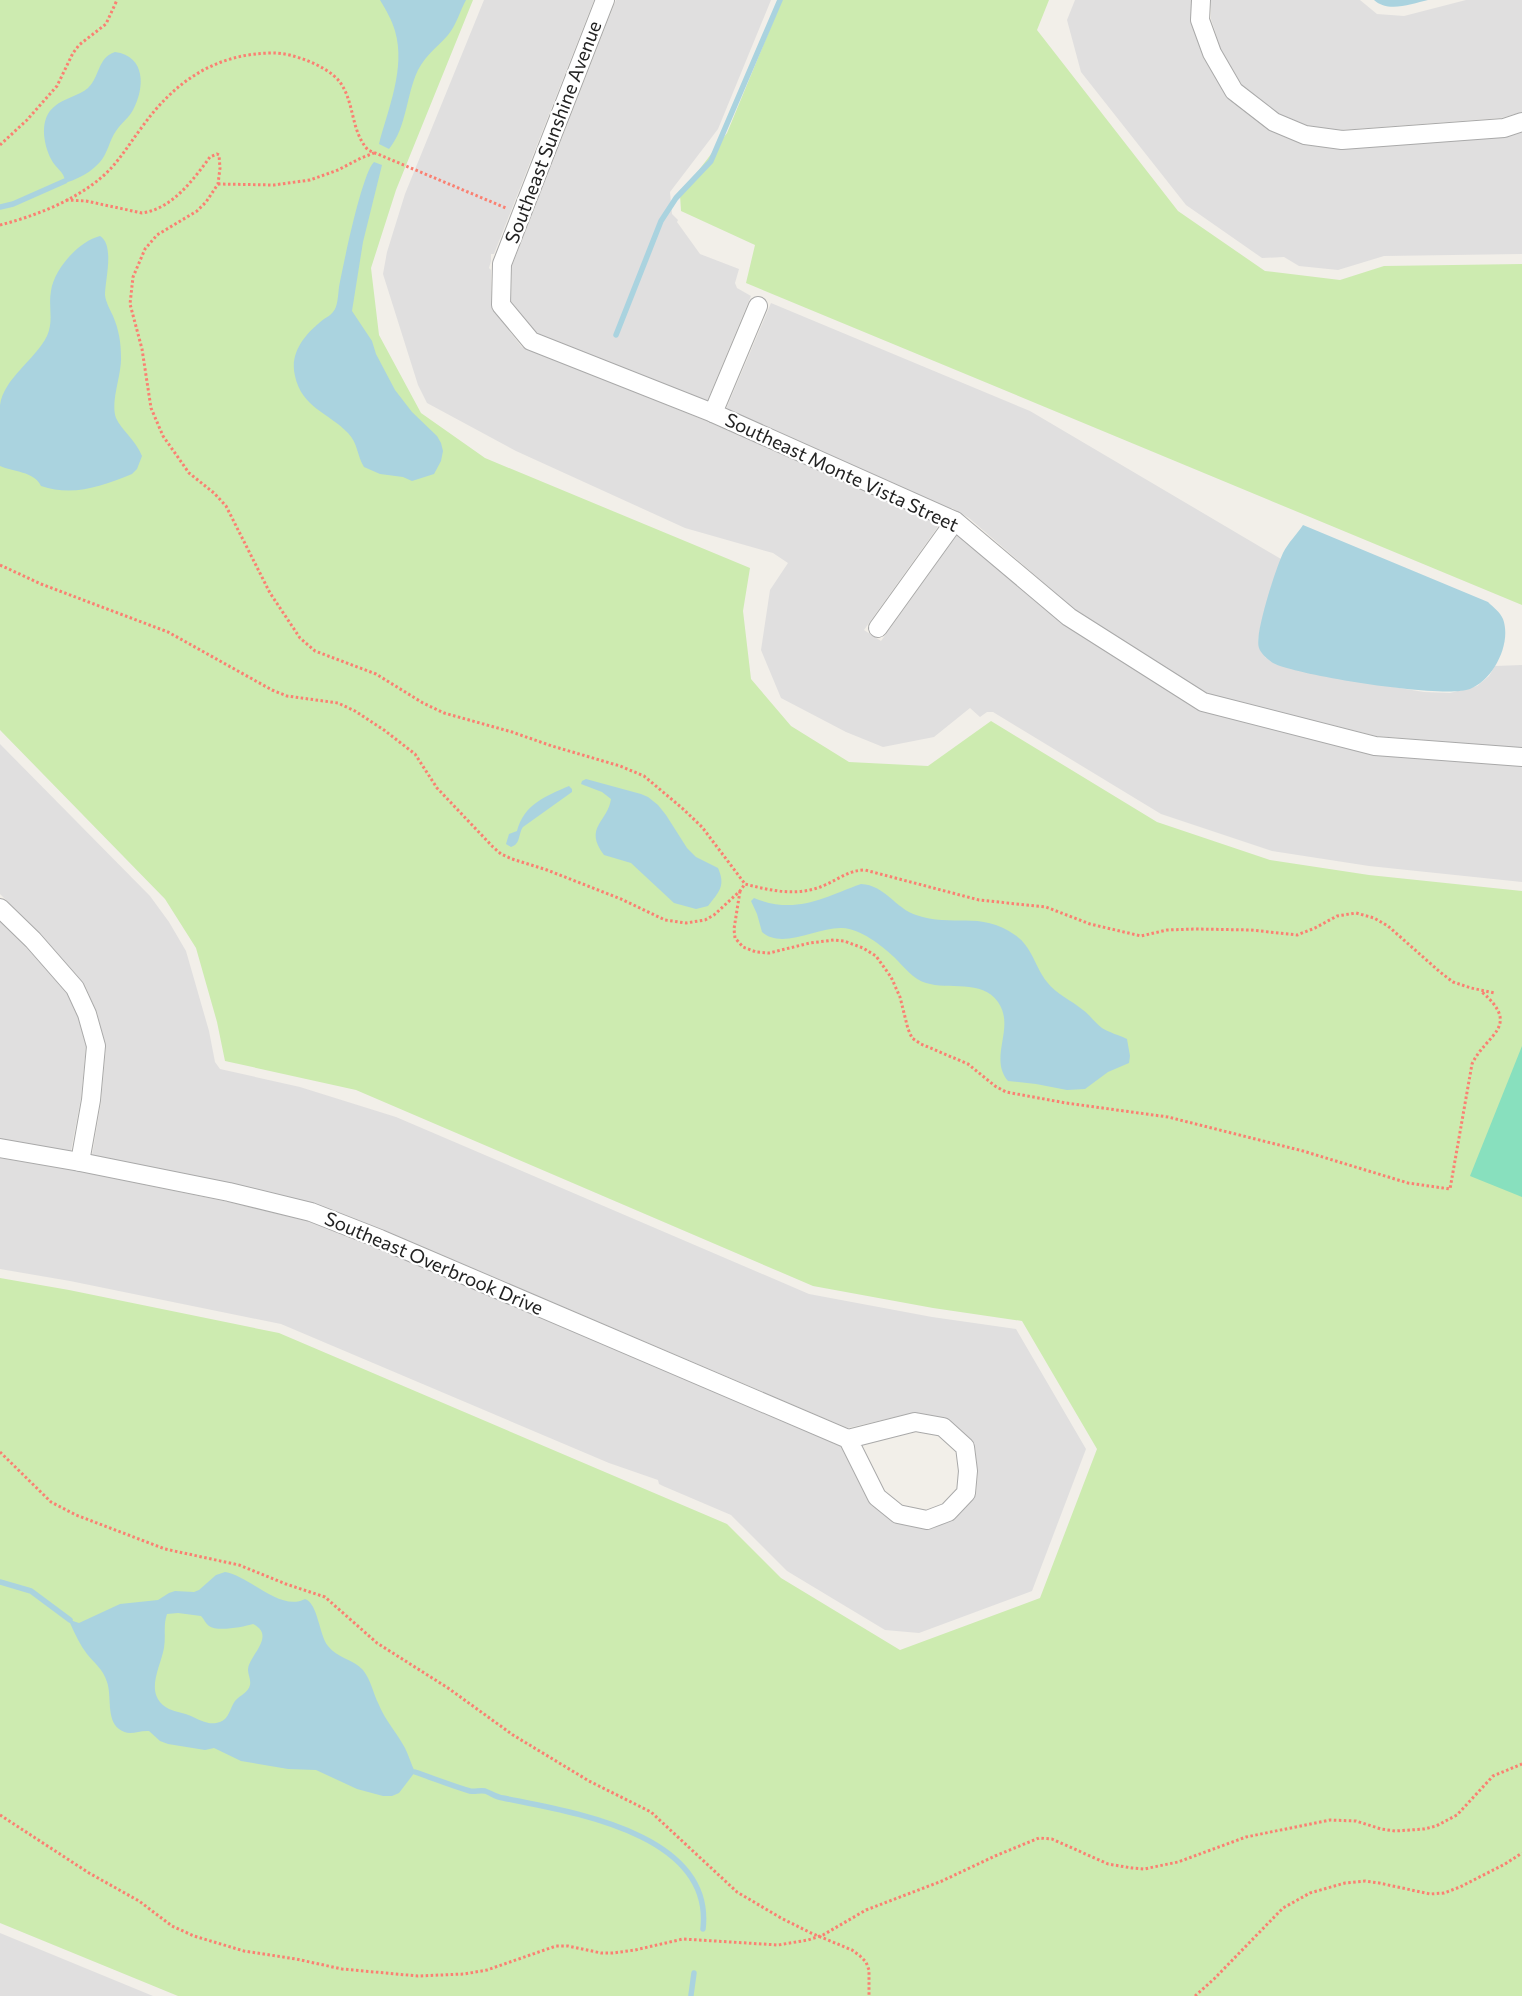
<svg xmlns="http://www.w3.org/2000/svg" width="1522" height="1996" viewBox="0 0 1522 1996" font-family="Commissioner,sans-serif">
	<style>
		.residential { fill: #e0dfdf }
		.grass { fill: #cdebb0 }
		.pitch { fill: #88e0be }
		.water { fill: #aad3df; fill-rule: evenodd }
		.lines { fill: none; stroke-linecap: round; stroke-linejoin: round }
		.stream { stroke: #aad3df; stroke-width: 5.5 }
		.minor-casing { stroke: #a9a9a9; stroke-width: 20 }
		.path { stroke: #fa8072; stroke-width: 3; stroke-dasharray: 2.5 2.5; stroke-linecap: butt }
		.minor { stroke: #fff; stroke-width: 18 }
		.labels { text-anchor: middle; stroke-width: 4.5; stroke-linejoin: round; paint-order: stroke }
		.street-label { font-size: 19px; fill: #222; stroke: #fff }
	</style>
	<rect width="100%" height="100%" fill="#f2efe9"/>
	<g class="residential">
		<path d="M484,0h110l-100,254h-3v7l-2,7 2,2v34l2,6 29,37 187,75 231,102 -76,106 17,11 76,-106 107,90 137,86 172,44 149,11v116l-153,-16 -97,-15 -111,-37 -168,-102h-6l-7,5 -10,-9 -36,29 -51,10 -37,-15 -65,-34 -20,-48 9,-60 18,-27 -15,-10 -88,-25 -169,-77 -89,-48 -9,-18 -35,-111 4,-22 18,-58z"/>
		<path d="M616,0h155l-53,129 -48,63 2,22 6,6 -1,2 23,32 39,15 -4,14 2,5 14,8 -44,105 -170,-67 -26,-32 1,-36z"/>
		<path d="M1075,0h116v22l12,35 25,41 39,31 38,16 39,4 162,-12 16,-5v122l-138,2 -46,14 -39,-4 -15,-9 -22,1 -76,-53 -105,-133 -14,-52z"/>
		<path d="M1211,0h149l17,14 27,2 62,-16h56v112l-21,6 -159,12 -35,-4 -28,-12 -37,-29 -21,-35 -10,-31z"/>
		<path d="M771,303l259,108 251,148 -16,51 -7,30 7,17 10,7 39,10 110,18 26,1 27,-7 12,-10 6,-10 27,-1v83l-146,-12 -169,-42 -132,-84 -106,-92 -17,-10 -1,1 -225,-100z"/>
		<path d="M0,744l150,152 19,26 17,29 23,80 6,31 5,7 80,18 96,30 413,177 123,23 84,12 70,120 -54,142 -113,42 -34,-3 -98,-59 -56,-56 -68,-29 -4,-2 -1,-4 -49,-17 -328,-139 -211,-43 -70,-12v-111l78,13 150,31 80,19 68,26 464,198 28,56 28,22 29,6h6l25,-11 20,-23 2,-22 -3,-26 -3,-6 -22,-20 -6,-3 -32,-5 -64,15 -465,-198 -69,-26 -83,-21 -139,-28 9,-53 5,-55 -9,-34 -12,-28 -45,-51 -40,-40z"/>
		<path d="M0,921l26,25 41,46 11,25 8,29 -5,52 -10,53 -71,-12z"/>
		<path d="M0,1933l153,63h-153z"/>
	</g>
	<g class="grass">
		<path d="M0,0h473l-77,190 -25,78 8,67 42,78 64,45 265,110 -7,43 8,68 40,47 58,36 79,4 63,-45 166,101 113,38 99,15 153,16v1105h-1344l-178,-73v-645l69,12 210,43 448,191 54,54 119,72 140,-52 57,-149 -75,-128 -89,-13 -120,-22 -457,-196 -131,-29 -8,-39 -21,-74 -31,-49 -165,-169z"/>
		<path d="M782,0h267l-12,30 141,181 87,60 75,9 44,-14 138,-2v341l-776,-322 9,-38 -74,-34 -1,-16 47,-62z"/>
	</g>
	<path class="pitch" d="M1522,1046v151l-52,-21z"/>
	<g class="water">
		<path d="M380,0h86c-6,11 -10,26 -18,35 -11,13 -21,18 -30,35 -12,25 -11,57 -29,79l-10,-5c9,-35 27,-76 16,-113 -3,-11 -9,-21 -15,-31z"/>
		<path d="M1374,0h54c-17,4 -40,13 -54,0z"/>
		<path d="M115,52c31,4 30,36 18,58 -4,8 -12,13 -17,21 -7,10 -8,22 -16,31 -9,10 -20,16 -32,20l-3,-1c-1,-10 -10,-13 -14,-22 -8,-16 -12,-41 4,-53 9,-8 24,-10 33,-18 12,-11 9,-30 27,-36z"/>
		<path d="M374,162l8,3 -19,77 -11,69 20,30 4,13 19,36 17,22 25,24 4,7 2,8 -2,10 -7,13 -22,7 -9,-4 -23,-3 -16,-7c-7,-11 -6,-24 -16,-34 -19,-20 -46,-25 -53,-57 -6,-24 11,-43 29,-57 3,-2 7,-4 9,-7 5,-5 5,-18 6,-25 4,-21 23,-114 35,-125z"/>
		<path d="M100,236c15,9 5,44 5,59 1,8 5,14 8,21 6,14 8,27 8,41 1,17 -11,45 -5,61 6,13 19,21 26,38l-5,13 -5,5c-30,12 -59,23 -91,12 -7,-15 -28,-14 -41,-20 0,-19 0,-43 0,-61 4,-27 35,-45 47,-69 7,-15 1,-30 4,-45 3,-22 28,-50 49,-55z"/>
		<path d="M1303,525l185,77c5,5 12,10 15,17 9,25 -10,61 -33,70 -26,10 -168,-13 -195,-25 -6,-3 -14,-10 -16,-16 -5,-13 17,-80 24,-95 5,-10 14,-19 20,-28z"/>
		<path d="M586,779l55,15 7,3 10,8 8,10 21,33 9,9 22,11c8,18 1,24 -10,38l-12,3 -22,-6 -43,-40 -27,-8c-21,-28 4,-33 7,-56l-9,-7 -21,-8 1,-3z"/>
		<path d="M569,786l3,3v3l-49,35c-5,7 -2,17 -12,20l-5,-3 3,-10 8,-3c7,-27 29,-35 52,-45z"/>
		<path d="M861,884c24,1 34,24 55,31 36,13 64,-5 99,20 17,11 20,32 32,47 9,12 24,18 36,28 7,5 12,13 19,18 8,5 17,7 25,11l3,17 -1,7 -21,9 -23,17 -18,1 -31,-6 -28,-3c-20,-24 8,-53 -10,-79 -16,-23 -50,-12 -72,-19 -13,-4 -22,-16 -32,-26 -13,-12 -33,-28 -52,-29 -25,-1 -60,22 -80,4l-5,-18 -6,-13 3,-3c42,17 68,0 107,-14z"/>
		<path d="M225,1572c25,4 55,40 80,27 13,4 14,36 23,47 9,12 25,13 35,24 8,10 10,23 16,35 6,15 18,28 26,43 4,8 6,16 10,24l-16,21 -7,3h-9l-26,-7 -41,-19 -28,-1 -47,-8 -27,-13 -9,2 -37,-6 -8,-3 -11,-10c-11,-1 -20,6 -30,-2 -13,-10 -7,-33 -12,-47 -4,-13 -12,-18 -20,-28 -7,-9 -12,-20 -17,-31v-3l9,3 41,-19 38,-4 11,-7 6,-2 19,1 5,-2 17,-15zM178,1613l23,3c3,3 5,8 8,10 8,6 34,1 44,-2 24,12 -5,32 -5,46 0,5 3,9 2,15 -2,8 -10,10 -15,16 -5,7 -6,18 -15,21 -11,4 -20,-2 -29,-6 -7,-3 -15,-4 -22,-7 -26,-14 -9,-40 -5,-61 2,-12 -1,-23 3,-34z"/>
	</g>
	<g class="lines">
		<g class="stream">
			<path d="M0,207l13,-3 52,-23"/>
			<path d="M616,335l45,-114 15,-23 35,-37 69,-161"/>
			<path d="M0,1582l31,9 39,29"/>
			<path d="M415,1772c18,6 37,14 55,19 5,1 10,-1 15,0 6,2 11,6 18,7 68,14 211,35 200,131"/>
			<path d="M691,1995l3,-22"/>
		</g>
		<g class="minor-casing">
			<g id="minor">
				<path d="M605,0l-103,264 -1,41 30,36 182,72 242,108 114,96 134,85 172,44 147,11"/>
				<path d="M1201,0l-1,20 12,33 22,38 40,31 31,13 37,5 162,-12 18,-6"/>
				<path d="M713,413l45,-107"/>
				<path d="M878,628l77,-107"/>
				<path d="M0,908l33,32 42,48 12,26 9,32 -5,54 -11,62"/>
				<path d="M0,1148l80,14 149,30 82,20 69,27 468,200 67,-17 28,5 22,20 3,24 -2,22 -18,19 -21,8 -29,-6 -21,-17 -29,-58"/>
			</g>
		</g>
		<g class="path">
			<path d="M0,145l27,-25 30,-34 16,-33 6,-8 27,-21 11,-24"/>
			<path d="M218,184l56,1 36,-5 28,-10 23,-12 13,-5"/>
			<path d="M66,200l20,1 56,12c30,-4 51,-33 68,-56l7,-3 2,1 1,13 -2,16 -12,18 -9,9 -40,24 -12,14 -12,28 -3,27 12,45 9,59 12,28 26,37 25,20 12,13 44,87 30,45 15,13 61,23 47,29 21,10 68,19 40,14 68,20 24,10 38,32 20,19 43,57"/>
			<path d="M0,225c35,-9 74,-24 102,-48 17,-15 27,-33 40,-50 33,-46 74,-74 132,-74 19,0 53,13 65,28 16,20 11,49 29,69l138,58"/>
			<path d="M0,565l41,19 127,48 104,58 15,6 51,7 17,8 29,19 31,24 22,34 56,59 8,7 11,5 35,11 74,29 44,21 21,3 19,-3 9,-5 26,-24 5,-7c27,7 54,13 80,1 14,-6 24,-15 40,-15l114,30 67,7 44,17 51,12 26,-6 29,-1 55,1 46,5 18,-7 22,-12 19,-3 18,5 14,8 52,46 13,10 18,6 24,5"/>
			<path d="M740,891l-6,38 1,9 8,9 13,5 13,1 41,-10 24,-3 10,1 19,7 13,8 15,21 9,20 8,32 4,9 9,6 47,20 27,22 11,6 60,11 102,14 135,34 105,32 42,6 22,-125c14,-30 50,-37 10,-72"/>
			<path d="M0,1452l51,50 25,13 89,34 74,16 47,19 39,13 52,46 71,45 65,47 76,46 62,31 86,80 44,26 30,15 41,17 8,6 6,6 3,8v26"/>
			<path d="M0,1815l89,58 50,28 33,25 22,10 50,15 52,8 46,10 76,7 46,-2 23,-4 69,-24h12l33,7h12l22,-3 48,-11 95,6 30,-5 15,-5 43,-25 76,-29 53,-25 44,-18 13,1 56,25 24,4 12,1 34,-7 68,-25 84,-17 26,1 25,8 14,2 29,-2 12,-3 21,-11 36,-39 29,-12"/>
			<path d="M1195,1996l19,-17 69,-71 27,-15 35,-10 20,-2 14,2 51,11 14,-1 16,-6 45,-23 17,-11"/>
		</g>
		<use href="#minor" class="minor"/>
	</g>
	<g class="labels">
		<g class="street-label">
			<text transform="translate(553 132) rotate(-69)" y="7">Southeast Sunshine Avenue</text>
			<text transform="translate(842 472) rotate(25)" y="7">Southeast Monte Vista Street</text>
			<text transform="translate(434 1263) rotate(23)" y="7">Southeast Overbrook Drive</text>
		</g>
	</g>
</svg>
